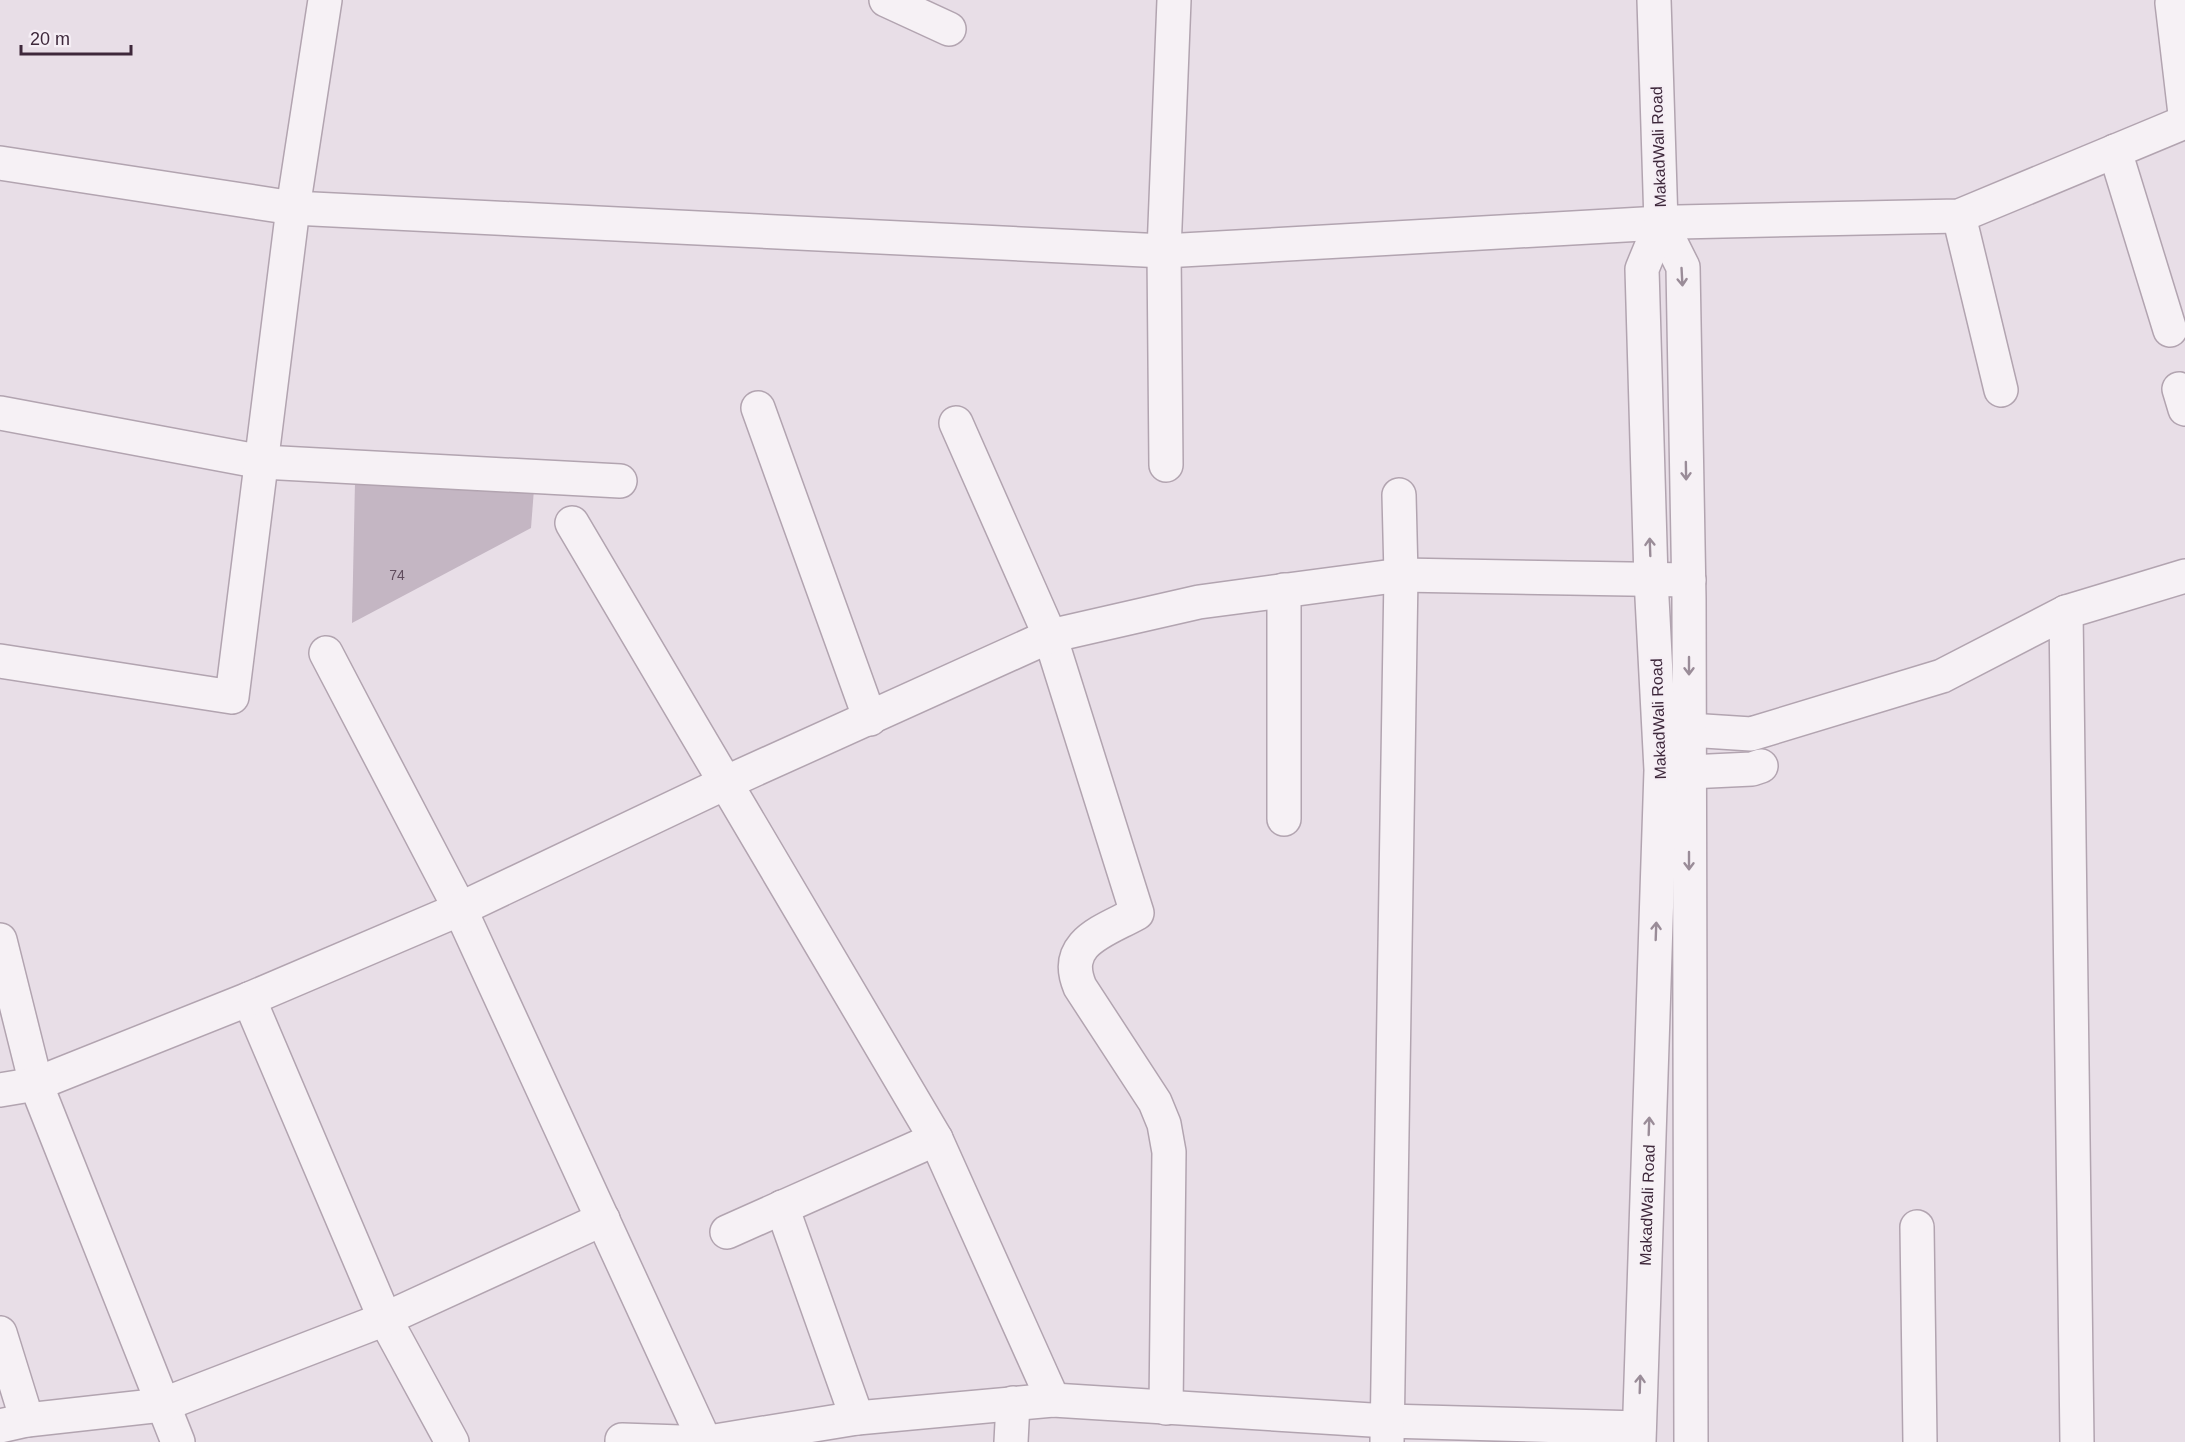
<svg xmlns="http://www.w3.org/2000/svg" width="2185" height="1442" viewBox="0 0 2185 1442" font-family="Helvetica,sans-serif">
	<style>
		.building { fill: #c4b6c3 }
		.lines { fill: none; stroke-linecap: round; stroke-linejoin: round }
		.minor-casing { stroke: #b2a4b0; stroke-width: 36 }
		.tertiary-casing { stroke: #b2a4b0; stroke-width: 36 }
		.minor { stroke: #f6f1f5; stroke-width: 33 }
		.tertiary { stroke: #f6f1f5; stroke-width: 33 }
		.oneway { stroke: #9a8c98 }
		.labels { text-anchor: middle; stroke-width: 4.5; stroke-linejoin: round; paint-order: stroke }
		.number-label { font-size: 14px; fill: #604c5d }
		.street-label { font-size: 16px; fill: #3e283b; stroke: #f5eef5 }
	</style>
	<rect width="100%" height="100%" fill="#e8dee7"/>
	<path class="building" d="M355,482l179,7 -3,39 -179,95z"/>
	<g class="lines">
		<g class="minor-casing">
			<g id="minor">
				<path d="M886,0l63,29"/>
				<path d="M2177,0l-5,3 13,111"/>
				<path d="M2115,151l55,179"/>
				<path d="M0,163l293,45 871,43 514,-29 281,-6 226,-94"/>
				<path d="M1959,216l42,174"/>
				<path d="M2179,389l6,20"/>
				<path d="M758,408l112,311"/>
				<path d="M0,413l262,49 358,19"/>
				<path d="M956,423l94,213 87,277c-32,18 -76,29 -57,74l75,115 9,22 5,28 -3,256"/>
				<path d="M1166,465l-2,-214 10,-251"/>
				<path d="M572,523l364,616 117,261"/>
				<path d="M2066,612l11,830"/>
				<path d="M326,653l134,256 245,533"/>
				<path d="M0,661l232,36 61,-489 32,-208"/>
				<path d="M1689,730l62,4 191,-58 124,-64 119,-36"/>
				<path d="M1689,772l63,-3 9,-3"/>
				<path d="M1284,819v-229"/>
				<path d="M0,940l36,144 142,358"/>
				<path d="M249,999l136,320 67,123"/>
				<path d="M0,1090l36,-6 213,-85 211,-90 265,-126 325,-147 149,-34 202,-27 288,5"/>
				<path d="M782,1207l75,211"/>
				<path d="M1917,1227l3,215"/>
				<path d="M727,1232l209,-93"/>
				<path d="M0,1333l27,87"/>
				<path d="M0,1426l27,-6 135,-15 223,-86 218,-100"/>
				<path d="M622,1442v-2l59,2"/>
				<path d="M709,1442l148,-24 196,-18 334,21 252,7"/>
				<path d="M1011,1442l2,-39"/>
				<path d="M1387,1442l14,-867 -2,-80"/>
			</g>
		</g>
		<g class="tertiary-casing">
			<g id="tertiary">
				<path d="M1661,223l22,44 6,332 2,843"/>
				<path id="s1" d="M1639,1442l22,-672 -10,-191 -9,-310 19,-46 -7,-223"/>
			</g>
		</g>
		<use href="#minor" class="minor"/>
		<use href="#tertiary" class="tertiary"/>
	</g>
	<defs><path id="oneway-shaft" d="M-6 0H5M1.5-3L5.5 0L1.5 3" fill="none" stroke-width="1.6" stroke-linecap="round" stroke-linejoin="round" transform="scale(1.5)"/></defs>
	<g class="oneway">
		<use href="#oneway-shaft" transform="translate(1682 277) rotate(87)"/>
		<use href="#oneway-shaft" transform="translate(1686 471) rotate(89)"/>
		<use href="#oneway-shaft" transform="translate(1650 547) rotate(-92)"/>
		<use href="#oneway-shaft" transform="translate(1689 666) rotate(90)"/>
		<use href="#oneway-shaft" transform="translate(1689 861) rotate(90)"/>
		<use href="#oneway-shaft" transform="translate(1656 931) rotate(-88)"/>
		<use href="#oneway-shaft" transform="translate(1649 1126) rotate(-88)"/>
		<use href="#oneway-shaft" transform="translate(1640 1384) rotate(-88)"/>
	</g>
	<g class="labels">
		<g class="number-label">
			<text x="397" y="580">74</text>
		</g>
		<g class="street-label">
			<text transform="translate(1658 147) rotate(-92)" y="6">MakadWali Road</text>
			<text transform="translate(1658 719) rotate(-92)" y="6">MakadWali Road</text>
			<text dy="6" stroke="none"><textPath href="#s1" startOffset="237">MakadWali Road</textPath></text>
		</g>
	</g>
	<path d="M21 45v9h110v-9" fill="none" stroke="#3e283b" stroke-width="3"/>
	<text x="30" y="45" font-size="18" fill="#3e283b" stroke="#f5eef5" stroke-width="4.5" paint-order="stroke">20 m</text>
</svg>
